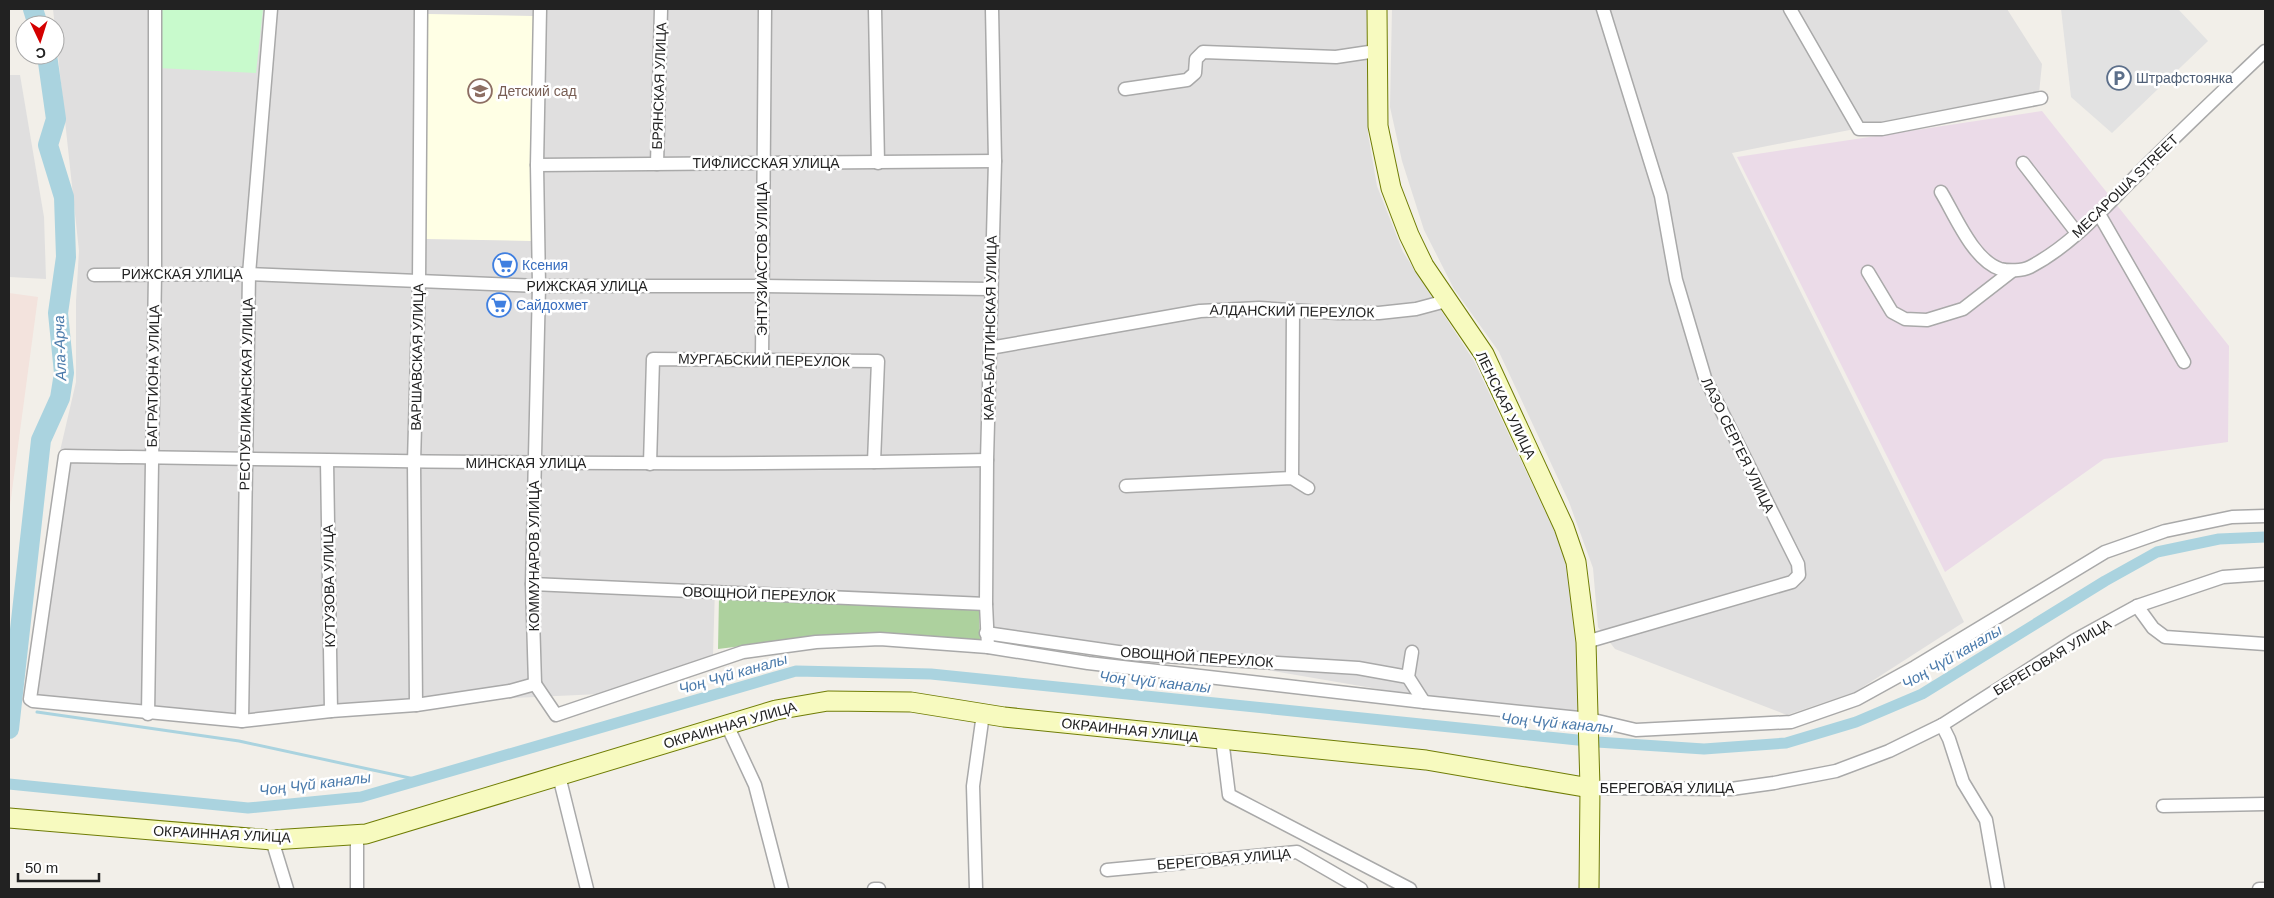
<svg xmlns="http://www.w3.org/2000/svg" width="2274" height="898" viewBox="0 0 2274 898" font-family="Arial,sans-serif">
	<style>
		.residential { fill: #e0dfdf }
		.industrial { fill: #ebdbe8 }
		.education { fill: #ffffe5 }
		.military { fill: #f3e3dd }
		.forest { fill: #add19e }
		.park { fill: #c8facc }
		.parking { fill: #e2e2e2 }
		.lines { fill: none; stroke-linecap: round; stroke-linejoin: round }
		.stream { stroke: #aad3df; stroke-width: 3 }
		.canal { stroke: #aad3df; stroke-width: 11 }
		.river { stroke: #aad3df; stroke-width: 20 }
		.street-casing { stroke: #a9a9a9; stroke-width: 15 }
		.secondary-casing { stroke: #707d05; stroke-width: 21 }
		.street { stroke: #fff; stroke-width: 12 }
		.secondary { stroke: #f7fabf; stroke-width: 19 }
		.labels { text-anchor: middle; stroke-width: 5; stroke-linejoin: round; paint-order: stroke }
		.service-label { font-size: 14px; fill: #4e5e75; stroke: #fff; text-anchor: start }
		.street-label { font-size: 14px; fill: #222; stroke: #fff }
		.education-label { font-size: 14px; fill: #785e54; stroke: #fff; text-anchor: start }
		.shop-label { font-size: 14px; fill: #366cbe; stroke: #fff; text-anchor: start }
		.water-label { font-size: 15px; font-style: italic; fill: #4a7aab; stroke: #fff }
	</style>
	<rect width="100%" height="100%" fill="#f2efe9"/>
	<g class="residential">
		<path d="M53,9h1316l-1,125 9,52 26,66 71,109 85,180 12,39 9,61 1,70 -174,-17 -274,-47 -143,-20 1,-28 -276,-12 -2,69 -113,38 -262,12 -102,9 -103,-9 -109,-13 36,-242 16,-69v-81l3,-50z"/>
		<path d="M1392,9h615l35,55 -3,29 -307,60 232,469 -109,70 -68,23 -172,-66 -17,-22 -5,-59 -24,-66 -70,-150 -45,-63 -30,-59 -22,-69 -12,-54z"/>
		<path d="M9,75h11l24,142 2,62 -37,-2z"/>
	</g>
	<path class="industrial" d="M2042,111l187,235 -1,96 -124,17 -159,113 -208,-415z"/>
	<path class="education" d="M428,14l106,2 -3,225 -105,-2z"/>
	<path class="military" d="M9,293l29,4 -29,216z"/>
	<path class="forest" d="M719,597l260,11 1,32 -101,-7 -67,4 -94,12z"/>
	<path class="park" d="M159,9h104l-7,64 -98,-5z"/>
	<path class="parking" d="M2061,9h117l30,32 -96,92 -41,-36z"/>
	<g class="lines">
		<path class="stream" d="M37,712l202,29 180,39"/>
		<path class="canal" d="M9,784l239,24 113,-11 435,-126 135,3 666,68 107,7 82,-6 70,-21 66,-28 183,-113 52,-29 62,-13 46,-2"/>
		<g class="river">
			<path d="M33,9l5,16"/>
			<path d="M9,729l32,-289 19,-42 4,-25 -6,-60 8,-56 -2,-60 -16,-52 8,-26 -9,-64"/>
		</g>
		<g class="street-casing">
			<g id="street">
				<path d="M875,9l3,154"/>
				<path d="M1790,9l69,120h23l159,-31"/>
				<path d="M1125,89l62,-9 8,-7 1,-14 7,-7 133,5 40,-6"/>
				<path d="M2023,163l54,70"/>
				<path d="M657,164l4,-155"/>
				<path d="M537,165l458,-4"/>
				<path d="M1941,192c14,23 32,68 59,77 9,2 22,2 30,-2 40,-21 70,-55 101,-86 44,-45 89,-87 134,-130"/>
				<path d="M2099,214l85,148"/>
				<path d="M1868,272l24,40 13,7 22,1 36,-11 49,-38"/>
				<path d="M94,275l155,-1 290,12h223l229,3"/>
				<path d="M990,348l210,-37 59,-3 79,5h41l37,-4 30,-8"/>
				<path d="M762,359l3,-350"/>
				<path d="M327,461l4,250"/>
				<path d="M650,464l3,-105 225,2 -4,101"/>
				<path d="M1292,478l1,-168"/>
				<path d="M1126,486l166,-8 16,10"/>
				<path d="M532,584l454,20"/>
				<path d="M2137,606l16,22 12,9 100,7"/>
				<path d="M986,633l146,21 226,14 50,9"/>
				<path d="M1586,642l206,-60 7,-7 -1,-11 -93,-186 -29,-98 -15,-84 -58,-187"/>
				<path d="M988,647l-2,-43 1,-144 8,-299 -3,-152"/>
				<path d="M1412,652l-4,25 16,25"/>
				<path d="M535,684l21,31 187,-63 73,-10 64,-3 108,8 100,16 336,39 165,17 47,11 155,-8 66,-23 58,-32 190,-115 60,-21 67,-14 33,-1"/>
				<path d="M535,684l-25,7 -94,14 -85,6 -89,10 -209,-20 -3,-2 35,-243c307,5 615,11 922,4"/>
				<path d="M535,684l-3,-100 7,-298 -2,-121 3,-156"/>
				<path d="M416,705l-2,-243 5,-180 2,-273"/>
				<path d="M148,714l7,-440v-265"/>
				<path d="M242,721l7,-447 22,-265"/>
				<path d="M727,725l28,60 27,104"/>
				<path d="M1222,739l7,56 181,94"/>
				<path d="M559,776l28,113"/>
				<path d="M1590,788l141,1 43,-6 62,-12 53,-20 53,-26"/>
				<path d="M2163,806l102,-2"/>
				<path d="M272,840l15,49"/>
				<path d="M1107,870l190,-18 64,37"/>
				<path d="M357,889v-54"/>
				<path d="M874,889h5"/>
				<path d="M976,889l-3,-103 10,-72"/>
				<path d="M1998,889l-12,-69 -23,-38 -14,-43 -7,-14 133,-85 62,-34 86,-29 42,-3"/>
				<path d="M2259,889h6"/>
			</g>
		</g>
		<g class="secondary-casing">
			<g id="secondary">
				<path d="M1377,9l1,117 13,62 18,47 15,31 60,88 80,173 12,35 10,80 4,146 -1,101"/>
				<path d="M9,818l263,22 94,-6 410,-124 52,-9 83,1 93,15 422,43 164,28"/>
			</g>
		</g>
		<use href="#street" class="street"/>
		<use href="#secondary" class="secondary"/>
	</g>
	<defs>
		<g id="parking-ring" transform="scale(1.25)"><circle r="9.5" fill="#fff" stroke="#5c6f8a" stroke-width="1.5"/><path d="M-3.5-5.5H1a3.5 3.5 0 0 1 0 7H-1V5.5H-3.5ZM-1-3.4V-.6H.8a1.4 1.4 0 0 0 0-2.8Z" fill="#5c6f8a"/></g>
		<g id="school-ring" transform="scale(1.25)"><circle r="9.5" fill="#fff" stroke="#8d6e63" stroke-width="1.5"/><path d="M0-5L7-2L0 1L-7-2ZM-4 1L0 2.5L4 1V4Q0 6-4 4Z" fill="#8d6e63"/></g>
		<g id="supermarket-ring" transform="scale(1.25)"><circle r="9.5" fill="#fff" stroke="#3f7fe0" stroke-width="1.5"/><path d="M-6-5.5h2.5l.6 2H6L4.5 2H-2.5L-4.4-4H-6ZM-1.5 3.2a1.3 1.3 0 1 0 .1 0ZM3 3.2a1.3 1.3 0 1 0 .1 0Z" fill="#3f7fe0"/></g>
	</defs>
	<g fill-rule="evenodd">
		<use href="#parking-ring" x="2119" y="78"/>
		<use href="#school-ring" x="480" y="91"/>
		<use href="#supermarket-ring" x="505" y="265"/>
		<use href="#supermarket-ring" x="499" y="305"/>
	</g>
	<g class="labels">
		<g class="service-label">
			<text x="2136" y="83">Штрафстоянка</text>
		</g>
		<g class="street-label">
			<text transform="translate(659 86) rotate(-88)" y="5">БРЯНСКАЯ УЛИЦА</text>
			<text x="766" y="168">ТИФЛИССКАЯ УЛИЦА</text>
			<text transform="translate(2125 186) rotate(-44)" y="5">МЕСАРОША STREET</text>
			<text transform="translate(762 259) rotate(-90)" y="5">ЭНТУЗИАСТОВ УЛИЦА</text>
			<text x="182" y="279">РИЖСКАЯ УЛИЦА</text>
			<text x="587" y="291">РИЖСКАЯ УЛИЦА</text>
			<text transform="translate(1292 311) rotate(1)" y="5">АЛДАНСКИЙ ПЕРЕУЛОК</text>
			<text transform="translate(990 328) rotate(-89)" y="5">КАРА-БАЛТИНСКАЯ УЛИЦА</text>
			<text transform="translate(417 357) rotate(-89)" y="5">ВАРШАВСКАЯ УЛИЦА</text>
			<text transform="translate(764 360) rotate(1)" y="5">МУРГАБСКИЙ ПЕРЕУЛОК</text>
			<text transform="translate(153 376) rotate(-89)" y="5">БАГРАТИОНА УЛИЦА</text>
			<text transform="translate(246 394) rotate(-89)" y="5">РЕСПУБЛИКАНСКАЯ УЛИЦА</text>
			<text transform="translate(1506 405) rotate(64)" y="5">ЛЕНСКАЯ УЛИЦА</text>
			<text transform="translate(1738 445) rotate(64)" y="5">ЛАЗО СЕРГЕЯ УЛИЦА</text>
			<text x="526" y="468">МИНСКАЯ УЛИЦА</text>
			<text transform="translate(534 556) rotate(-90)" y="5">КОММУНАРОВ УЛИЦА</text>
			<text transform="translate(329 586) rotate(-91)" y="5">КУТУЗОВА УЛИЦА</text>
			<text transform="translate(759 594) rotate(2)" y="5">ОВОЩНОЙ ПЕРЕУЛОК</text>
			<text transform="translate(1197 657) rotate(4)" y="5">ОВОЩНОЙ ПЕРЕУЛОК</text>
			<text transform="translate(2052 657) rotate(-31)" y="5">БЕРЕГОВАЯ УЛИЦА</text>
			<text transform="translate(730 725) rotate(-16)" y="5">ОКРАИННАЯ УЛИЦА</text>
			<text transform="translate(1130 730) rotate(6)" y="5">ОКРАИННАЯ УЛИЦА</text>
			<text x="1667" y="793">БЕРЕГОВАЯ УЛИЦА</text>
			<text transform="translate(222 834) rotate(3)" y="5">ОКРАИННАЯ УЛИЦА</text>
			<text transform="translate(1224 859) rotate(-5)" y="5">БЕРЕГОВАЯ УЛИЦА</text>
		</g>
		<g class="education-label">
			<text x="498" y="96">Детский сад</text>
		</g>
		<g class="shop-label">
			<text x="522" y="270">Ксения</text>
			<text x="516" y="310">Сайдохмет</text>
		</g>
		<g class="water-label">
			<text transform="translate(60 348) rotate(-92)" y="5">Ала-Арча</text>
			<text transform="translate(1952 657) rotate(-30)" y="5">Чоң Чүй каналы</text>
			<text transform="translate(733 674) rotate(-16)" y="5">Чоң Чүй каналы</text>
			<text transform="translate(1155 682) rotate(6)" y="5">Чоң Чүй каналы</text>
			<text transform="translate(1557 723) rotate(5)" y="5">Чоң Чүй каналы</text>
			<text transform="translate(315 784) rotate(-7)" y="5">Чоң Чүй каналы</text>
		</g>
	</g>
	<rect width="2274" height="898" fill="none" stroke="#222222" stroke-width="20"/>
	<g transform="translate(40 40) rotate(176)"><circle r="24" fill="#ffffff" stroke="#a7a7a7"/>
	<path d="M0-4L9 19L0 12L-9 19Z" fill="#d40000"/>
	<text y="-8" font-size="14" font-weight="bold" text-anchor="middle" fill="#222222">С</text>
	</g>
	<path d="M18 873v8h81v-8" fill="none" stroke="#222222" stroke-width="2.5"/>
	<text x="25" y="873" font-size="15" fill="#222222" stroke="#ffffff" stroke-width="4" paint-order="stroke">50 m</text>
</svg>
